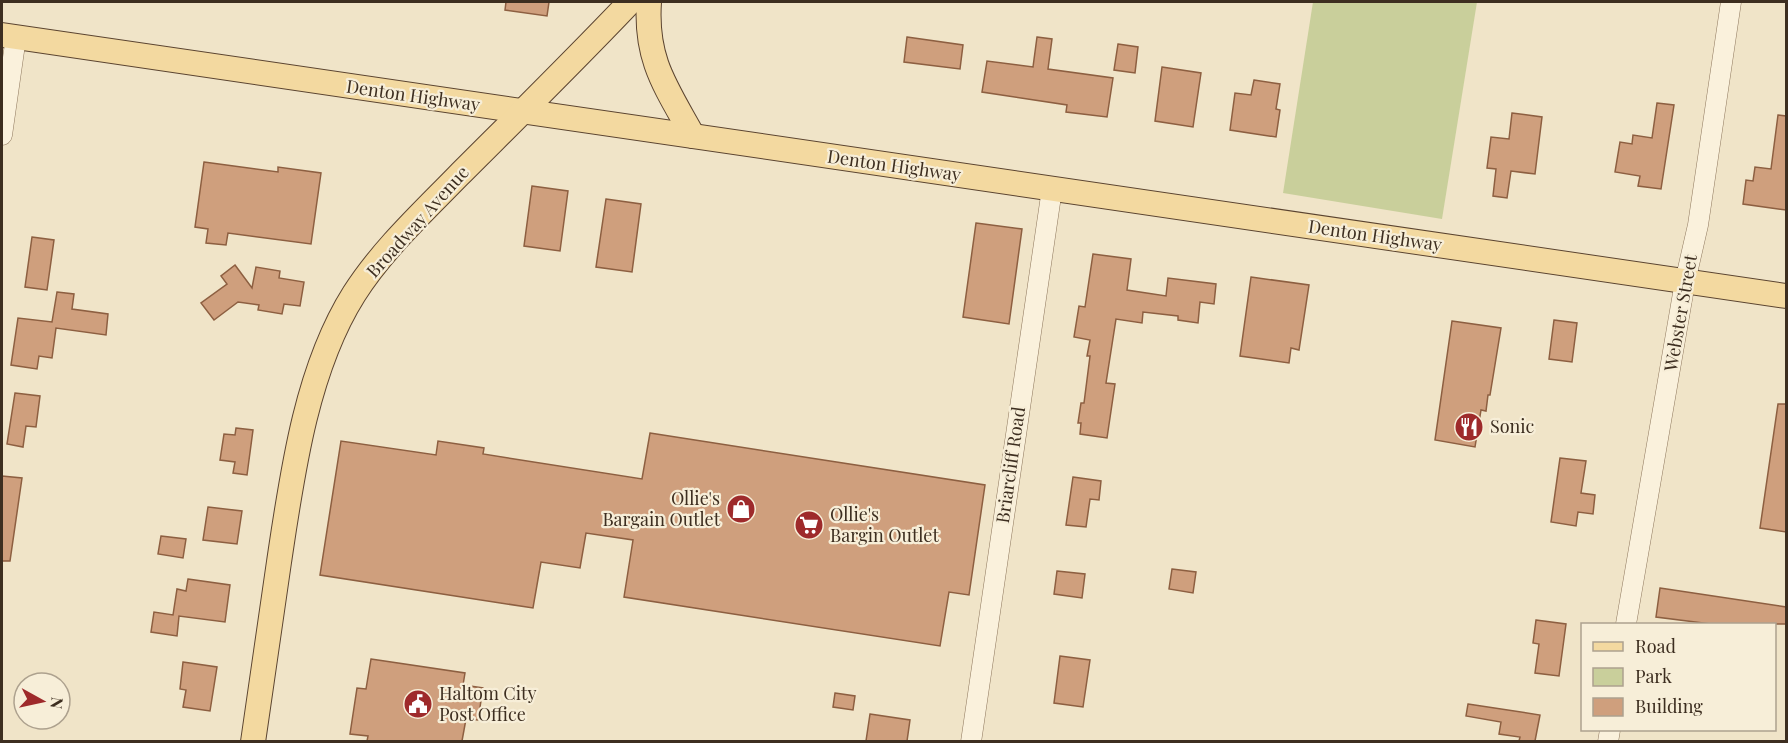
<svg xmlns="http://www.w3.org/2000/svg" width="1788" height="743" viewBox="0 0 1788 743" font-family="'Playfair Display',serif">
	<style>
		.green { fill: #c9cf9b }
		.building { fill: #cf9f7d; stroke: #8d5f41; stroke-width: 1.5 }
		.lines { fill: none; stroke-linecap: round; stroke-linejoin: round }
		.minor-casing { stroke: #8d765c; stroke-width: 21 }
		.major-casing { stroke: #5b4430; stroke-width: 26 }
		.minor { stroke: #faf1dc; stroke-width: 20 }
		.major { stroke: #f3d9a0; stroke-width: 24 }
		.labels { text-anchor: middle; stroke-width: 4.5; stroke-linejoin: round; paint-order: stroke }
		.street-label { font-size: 18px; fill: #3d2e20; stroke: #f7eed8 }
		.poi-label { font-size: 18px; fill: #3d2e20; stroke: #f7eed8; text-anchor: start }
	</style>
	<rect width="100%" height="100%" fill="#f0e4c8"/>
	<path class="green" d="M1313,2h164l-35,217 -159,-26z"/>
	<g class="building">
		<path d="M506,2h43l-2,14 -42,-6z"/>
		<path d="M907,37l56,8 -3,24 -56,-7z"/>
		<path d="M1037,37l15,2 -4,30 65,9 -6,39 -41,-5 1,-7 -85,-13 5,-31 46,6z"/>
		<path d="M1118,44l20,3 -3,26 -21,-3z"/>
		<path d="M1162,67l39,6 -8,54 -38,-6z"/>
		<path d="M1254,80l26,4 -4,25 4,1 -4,27 -46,-7 5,-37 16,2z"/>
		<path d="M1657,103l17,2 -13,84 -23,-3 2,-10 -25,-4 5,-30 12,2 1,-9 19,3z"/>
		<path d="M1512,113l30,4 -7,57 -24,-3 -4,27 -14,-2 3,-27 -9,-1 4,-31 18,2z"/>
		<path d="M1778,115l8,1v94l-43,-6 3,-24 7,1 2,-14 16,2z"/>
		<path d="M204,162l74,10v-5l43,6 -10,71 -83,-11 -2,12 -20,-2 2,-14 -13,-2z"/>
		<path d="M532,186l36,5 -8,60 -36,-5z"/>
		<path d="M606,199l35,5 -9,68 -36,-5z"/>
		<path d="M976,223l46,6 -13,95 -46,-7z"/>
		<path d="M32,237l22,3 -7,50 -22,-3z"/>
		<path d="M1093,254l38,5 -4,31 39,6 2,-18 48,6 -2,20 -14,-2 -2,21 -20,-3v-4l-35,-4 -1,11 -26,-4 -10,64 9,1 -8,54 -27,-4 1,-11h-3l3,-20h3l6,-47h-3l3,-16 -16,-3 5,-31 6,1z"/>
		<path d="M235,265l17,23 4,-21 24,4 -1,7 25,4 -4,24 -16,-2 -2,10 -24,-4 1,-5 -21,-3 -24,18 -13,-17 26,-19 -6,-8z"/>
		<path d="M1251,277l58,8 -10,65 -8,-2 -2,15 -49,-7z"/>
		<path d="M57,292l17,2 -2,15 36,5 -2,21 -50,-7 -4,30 -13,-2 -2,13 -26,-4 7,-47 34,4z"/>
		<path d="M1554,320l23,3 -5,39 -23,-3z"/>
		<path d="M1452,321l49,7 -11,67h-2l-2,16 -5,-1 -6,37 -40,-7z"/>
		<path d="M15,393l25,3 -4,31 -10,-1 -3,21 -16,-3z"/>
		<path d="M1778,404h8v128l-26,-4z"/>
		<path d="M236,428l17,2 -6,45 -14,-2 2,-11 -15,-2 4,-26 11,1z"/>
		<path d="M650,433l335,52 -16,110 -20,-3 -9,54 -316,-49 9,-57 -47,-7 -6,35 -39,-6 -8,46 -213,-33 21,-134 95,14 2,-14 46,7 -1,6 159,25z"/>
		<path d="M1560,458l26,3 -5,32 14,2 -2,19 -15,-2 -2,14 -25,-4z"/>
		<path d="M2,476l20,2 -12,83h-8z"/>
		<path d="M1073,477l28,4 -2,19 -9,-1 -4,28 -20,-2z"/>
		<path d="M208,507l34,4 -5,33 -34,-4z"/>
		<path d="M161,536l25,3 -3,19 -25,-4z"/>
		<path d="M1172,569l24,3 -3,21 -24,-4z"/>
		<path d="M1057,571l28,3 -3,24 -28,-4z"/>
		<path d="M188,579l42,6 -5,37 -46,-6 -2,20 -26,-4 3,-20 19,3 4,-26 9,2z"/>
		<path d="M1660,588l126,19v17h-75l-55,-7z"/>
		<path d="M1536,620l30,4 -7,52 -24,-3 4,-29 -6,-1z"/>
		<path d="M1060,656l30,4 -7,47 -29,-4z"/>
		<path d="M371,659l94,14 -2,12 20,3 -5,32 -12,-1 -4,22h-95l1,-5 -18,-2 7,-46 9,1z"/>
		<path d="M183,662l34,5 -7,44 -27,-4 3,-17 -6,-1z"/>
		<path d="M835,693l20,3 -2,14 -20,-3z"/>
		<path d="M1468,704l72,11 -5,26h-16l1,-4 -21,-3 2,-12 -35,-6z"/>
		<path d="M870,714l40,6 -3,21h-41z"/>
	</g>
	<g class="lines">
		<g class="minor-casing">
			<g id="minor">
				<path d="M2,135l14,-98"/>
				<path d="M1626,624l59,-342 13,-57 33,-223"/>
				<path d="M971,742l81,-553"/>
				<path d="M1608,742l2,-12"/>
			</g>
		</g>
		<g class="major-casing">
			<g id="major">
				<path d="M649,2c-4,58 17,85 44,134"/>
				<path d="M2,35l1784,261"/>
				<path d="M253,742c9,-60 17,-120 26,-180 13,-87 27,-192 75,-268 28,-44 68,-81 104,-118 58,-58 116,-115 172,-174"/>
			</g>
		</g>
		<use href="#minor" class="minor"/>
		<use href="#major" class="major"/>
	</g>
	<defs>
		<g id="restaurant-disc" transform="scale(1.5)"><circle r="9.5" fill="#9e2a2b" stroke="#f7eed8"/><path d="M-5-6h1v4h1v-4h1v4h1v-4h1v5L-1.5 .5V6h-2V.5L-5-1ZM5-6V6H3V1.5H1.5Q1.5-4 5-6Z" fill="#fff"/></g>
		<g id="shop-disc" transform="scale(1.5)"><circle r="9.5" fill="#9e2a2b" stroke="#f7eed8"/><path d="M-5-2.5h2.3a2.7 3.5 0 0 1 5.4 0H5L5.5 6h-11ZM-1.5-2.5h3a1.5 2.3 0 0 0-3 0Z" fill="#fff"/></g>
		<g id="supermarket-disc" transform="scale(1.5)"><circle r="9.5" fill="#9e2a2b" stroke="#f7eed8"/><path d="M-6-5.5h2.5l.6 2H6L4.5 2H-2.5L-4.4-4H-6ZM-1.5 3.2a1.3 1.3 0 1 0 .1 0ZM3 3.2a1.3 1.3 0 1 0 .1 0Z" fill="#fff"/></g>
		<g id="civic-disc" transform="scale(1.5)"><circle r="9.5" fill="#9e2a2b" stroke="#f7eed8"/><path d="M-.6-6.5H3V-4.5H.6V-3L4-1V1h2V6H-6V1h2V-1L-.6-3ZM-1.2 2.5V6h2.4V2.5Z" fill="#fff"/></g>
	</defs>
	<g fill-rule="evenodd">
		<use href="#restaurant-disc" x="1469" y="427"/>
		<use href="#shop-disc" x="741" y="509"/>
		<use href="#supermarket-disc" x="809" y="525"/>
		<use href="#civic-disc" x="418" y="704"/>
	</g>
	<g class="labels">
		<g class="street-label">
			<text transform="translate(413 96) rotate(8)" y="6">Denton Highway</text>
			<text transform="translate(894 166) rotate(8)" y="6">Denton Highway</text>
			<text transform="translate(418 222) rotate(-48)" y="6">Broadway Avenue</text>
			<text transform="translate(1375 236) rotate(8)" y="6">Denton Highway</text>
			<text transform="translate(1681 313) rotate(-80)" y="6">Webster Street</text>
			<text transform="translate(1011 465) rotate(-82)" y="6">Briarcliff Road</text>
		</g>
		<g class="poi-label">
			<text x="1490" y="433">Sonic</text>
			<text x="720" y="505" text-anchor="end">Ollie's<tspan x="720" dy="21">Bargain Outlet</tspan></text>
			<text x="830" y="521">Ollie's<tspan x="830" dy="21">Bargin Outlet</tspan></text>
			<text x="439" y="700">Haltom City<tspan x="439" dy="21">Post Office</tspan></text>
		</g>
	</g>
	<rect width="1788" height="743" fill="none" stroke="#3d2e20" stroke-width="6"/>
	<rect x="1581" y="623" width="195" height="108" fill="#f7eed8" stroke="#ada18e" stroke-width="1.5"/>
	<rect x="1593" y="642" width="30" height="9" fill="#f3d9a0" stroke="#ada18e" stroke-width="1.5"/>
	<text x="1635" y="653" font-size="18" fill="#3d2e20">Road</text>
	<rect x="1593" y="668" width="30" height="18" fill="#c9cf9b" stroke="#ada18e" stroke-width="1.5"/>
	<text x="1635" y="683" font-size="18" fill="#3d2e20">Park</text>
	<rect x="1593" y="698" width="30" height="18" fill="#cf9f7d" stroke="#ada18e" stroke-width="1.5"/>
	<text x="1635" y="713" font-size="18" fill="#3d2e20">Building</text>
	<g transform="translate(42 701) rotate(98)"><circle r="28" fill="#f7eed8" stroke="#ada18e" stroke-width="1.5"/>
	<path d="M0-4.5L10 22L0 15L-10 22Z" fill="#9e2a2b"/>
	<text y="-9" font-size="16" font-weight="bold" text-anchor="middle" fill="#3d2e20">N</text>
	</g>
</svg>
